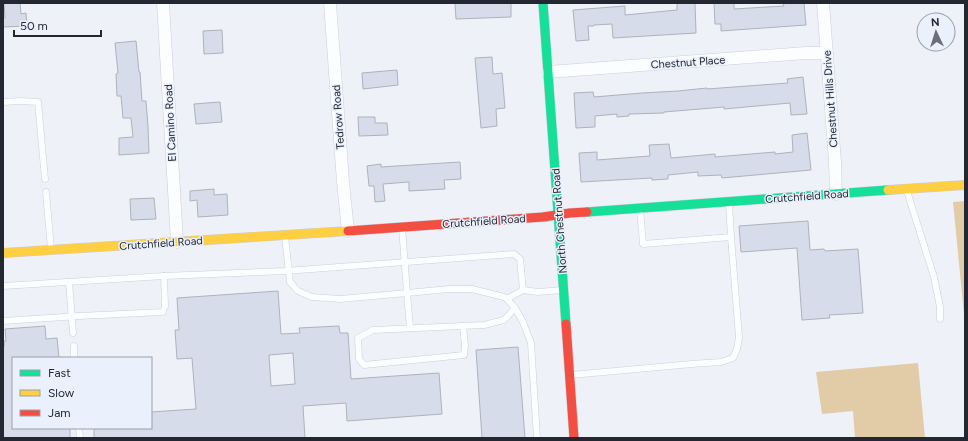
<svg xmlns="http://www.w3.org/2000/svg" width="968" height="441" viewBox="0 0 968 441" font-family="Figtree,sans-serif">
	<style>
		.forest { fill: #e2cca7 }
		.building { fill: #d6dcea; stroke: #aeb2ba; fill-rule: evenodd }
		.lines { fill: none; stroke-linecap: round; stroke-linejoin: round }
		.lane-casing { stroke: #cbcfd8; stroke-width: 7 }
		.street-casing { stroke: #cbcfd8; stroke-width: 13 }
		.fast-casing { stroke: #cbcfd8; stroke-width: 10 }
		.slow-casing { stroke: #cbcfd8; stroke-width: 10 }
		.jam-casing { stroke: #cbcfd8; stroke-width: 10 }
		.lane { stroke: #fcfdfe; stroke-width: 6 }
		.street { stroke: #fcfdfe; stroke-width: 12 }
		.fast { stroke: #16e098; stroke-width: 9 }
		.slow { stroke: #ffcf43; stroke-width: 9 }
		.jam { stroke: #f24e42; stroke-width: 9 }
		.labels { text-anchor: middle; stroke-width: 3; stroke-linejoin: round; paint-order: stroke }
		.street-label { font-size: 11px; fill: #222732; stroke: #eaf0fc }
	</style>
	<rect width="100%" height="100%" fill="#eef1f8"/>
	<g class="forest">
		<path d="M965,201v124l-12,-123z"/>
		<path d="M918,363l7,75h-70l-2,-27 -31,3 -6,-42z"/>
	</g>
	<g class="building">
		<path d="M4,3h16l1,11 5,-1 1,13 -24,1v-9h2z"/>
		<path d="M455,3h56v14l-55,2z"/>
		<path d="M677,3h18l1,30 -83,5 -1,-14 -18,1v1h-6l1,14 -13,1 -3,-31 52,-4v9l52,-5z"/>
		<path d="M714,3h20v6l50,-3 -1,-3h21l2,22 -85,6v-7h-6z"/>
		<path d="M222,30l1,23 -19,1 -1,-23z"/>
		<path d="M136,41l3,31h1l2,29h4l2,25 1,27 -30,2v-17l14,-1 -2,-19h-8l-2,-22h-4l-1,-22 2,-1 -3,-30z"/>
		<path d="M492,57l1,17 9,-1 3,35 -9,1 1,17 -16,2 -6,-70z"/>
		<path d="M397,70l1,15 -35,4 -1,-16z"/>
		<path d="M803,77l4,37 -16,1 -1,-12 -66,6v-2l-60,5v1l-35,1v2l-12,1v-3l-22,2v11l-19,1 -2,-35 19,-1 1,5 48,-4 36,-2 29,-3v1l81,-6 -1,-4z"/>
		<path d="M220,102l2,20 -26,2 -2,-20z"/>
		<path d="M358,117h17v6h12l1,12 -29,1z"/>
		<path d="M807,133l4,37 -89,8 -1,-3 -23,1v-4l-30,3v4l-16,1v-2l-71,4 -2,-29 18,-1v8l53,-4 -1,-11 20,-1 2,14 44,-4v3l60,-5v2l18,-2 -1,-17z"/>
		<path d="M460,162l1,17 -17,1 1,9 -36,2v-9l-26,2 2,17 -10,1 -1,-16h-5l-2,-20 14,-2v3z"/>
		<path d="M214,189v6l13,-1 1,21 -30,2 -1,-17 -7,1v-10z"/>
		<path d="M154,198l2,21 -25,1 -1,-21z"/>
		<path d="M808,221l2,29 14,-1 1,2 33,-2 5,64 -34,2 1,3 -28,2 -5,-72 -56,4 -2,-26z"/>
		<path d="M278,291l3,43 19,-1 -1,-5 40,-2 1,7h8l3,46 88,-6 3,41 -95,7 -1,-18 -43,3 2,32h-211v-10h57v-16l45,-3 -4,-51 -15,1 -2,-29h4l-2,-32zM293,353l2,31 -24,2 -2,-31z"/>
		<path d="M45,326l1,13 11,-1 2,20h-46v70h57v10h-67v-91h1v-6h2l-1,-12z"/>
		<path d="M518,347l7,91h-43l-6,-88z"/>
	</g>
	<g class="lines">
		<g class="lane-casing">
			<g id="lane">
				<path d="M3,102l17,-1 18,1 7,77"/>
				<path d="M907,191l27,86 6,30v12"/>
				<path d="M46,192l5,57"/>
				<path d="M640,209l3,35 88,-7 -2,-34"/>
				<path d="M285,236l5,46 8,9 14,6 28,2 67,-6 -5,-66"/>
				<path d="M164,276l121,-5 229,-17 6,5 3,31 -16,9"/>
				<path d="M69,282l4,51"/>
				<path d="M3,286l161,-10 1,31 -2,5 -84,4 -76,5"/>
				<path d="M523,290l15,2 24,-2"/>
				<path d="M463,326l2,20 -1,9 -100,10 -5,-6 -1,-21 15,-8 111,-5 20,-5 11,-12"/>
				<path d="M410,328l-3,-35 42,-4h23l32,8 3,2 8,9 8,14 8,21 6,95"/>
				<path d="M74,346v12"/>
				<path d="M571,375l121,-11 29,-2 12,-4 4,-9 2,-12 -8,-100"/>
				<path d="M79,428l1,10"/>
			</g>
		</g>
		<g class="street-casing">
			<g id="street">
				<path d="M163,3l14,239"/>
				<path d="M330,3l13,179 5,49"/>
				<path d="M823,3l12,159 1,32"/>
				<path d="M548,72l258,-19h21"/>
			</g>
		</g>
		<g class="fast-casing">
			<g id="fast">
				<path d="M543,3l23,321"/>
				<path d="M587,212l301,-22"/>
			</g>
		</g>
		<g class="slow-casing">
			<g id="slow">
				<path d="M888,190l77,-5"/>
				<path d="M3,253l345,-22"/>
			</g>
		</g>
		<g class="jam-casing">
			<g id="jam">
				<path d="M348,231l195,-14 27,-4 17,-1"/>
				<path d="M566,324l8,114"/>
			</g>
		</g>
		<use href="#lane" class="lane"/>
		<use href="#street" class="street"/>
		<use href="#fast" class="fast"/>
		<use href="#slow" class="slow"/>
		<use href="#jam" class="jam"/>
	</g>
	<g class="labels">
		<g class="street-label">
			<text transform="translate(688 62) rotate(-4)" y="4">Chestnut Place</text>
			<text transform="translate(830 99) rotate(-94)" y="4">Chestnut Hills Drive</text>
			<text transform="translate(338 117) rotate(-94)" y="4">Tedrow Road</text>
			<text transform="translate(170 123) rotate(-93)" y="4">El Camino Road</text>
			<text transform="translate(807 196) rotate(-4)" y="4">Crutchfield Road</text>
			<text transform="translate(484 221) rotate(-4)" y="4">Crutchfield Road</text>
			<text transform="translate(559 221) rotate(-94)" y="4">North Chestnut Road</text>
			<text transform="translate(161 243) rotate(-4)" y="4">Crutchfield Road</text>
		</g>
	</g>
	<rect width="968" height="441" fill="none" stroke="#222732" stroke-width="8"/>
	<rect x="12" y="357" width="140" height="72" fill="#eaf0fc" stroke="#9aa0ab"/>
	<rect x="20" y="370" width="20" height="6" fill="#16e098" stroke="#9aa0ab"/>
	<text x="48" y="377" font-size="12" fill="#222732">Fast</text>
	<rect x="20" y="390" width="20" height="6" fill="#ffcf43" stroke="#9aa0ab"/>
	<text x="48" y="397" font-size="12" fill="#222732">Slow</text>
	<rect x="20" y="410" width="20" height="6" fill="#f24e42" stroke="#9aa0ab"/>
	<text x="48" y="417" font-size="12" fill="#222732">Jam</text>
	<g transform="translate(936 32) rotate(356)"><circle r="19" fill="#eaf0fc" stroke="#9aa0ab"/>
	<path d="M0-3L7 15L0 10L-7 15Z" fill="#696e77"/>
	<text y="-6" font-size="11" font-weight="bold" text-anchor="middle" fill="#222732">N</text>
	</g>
	<path d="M14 30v6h87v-6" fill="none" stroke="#222732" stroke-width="2"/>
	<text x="20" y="30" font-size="12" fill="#222732" stroke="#eaf0fc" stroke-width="3" paint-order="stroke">50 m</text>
</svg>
